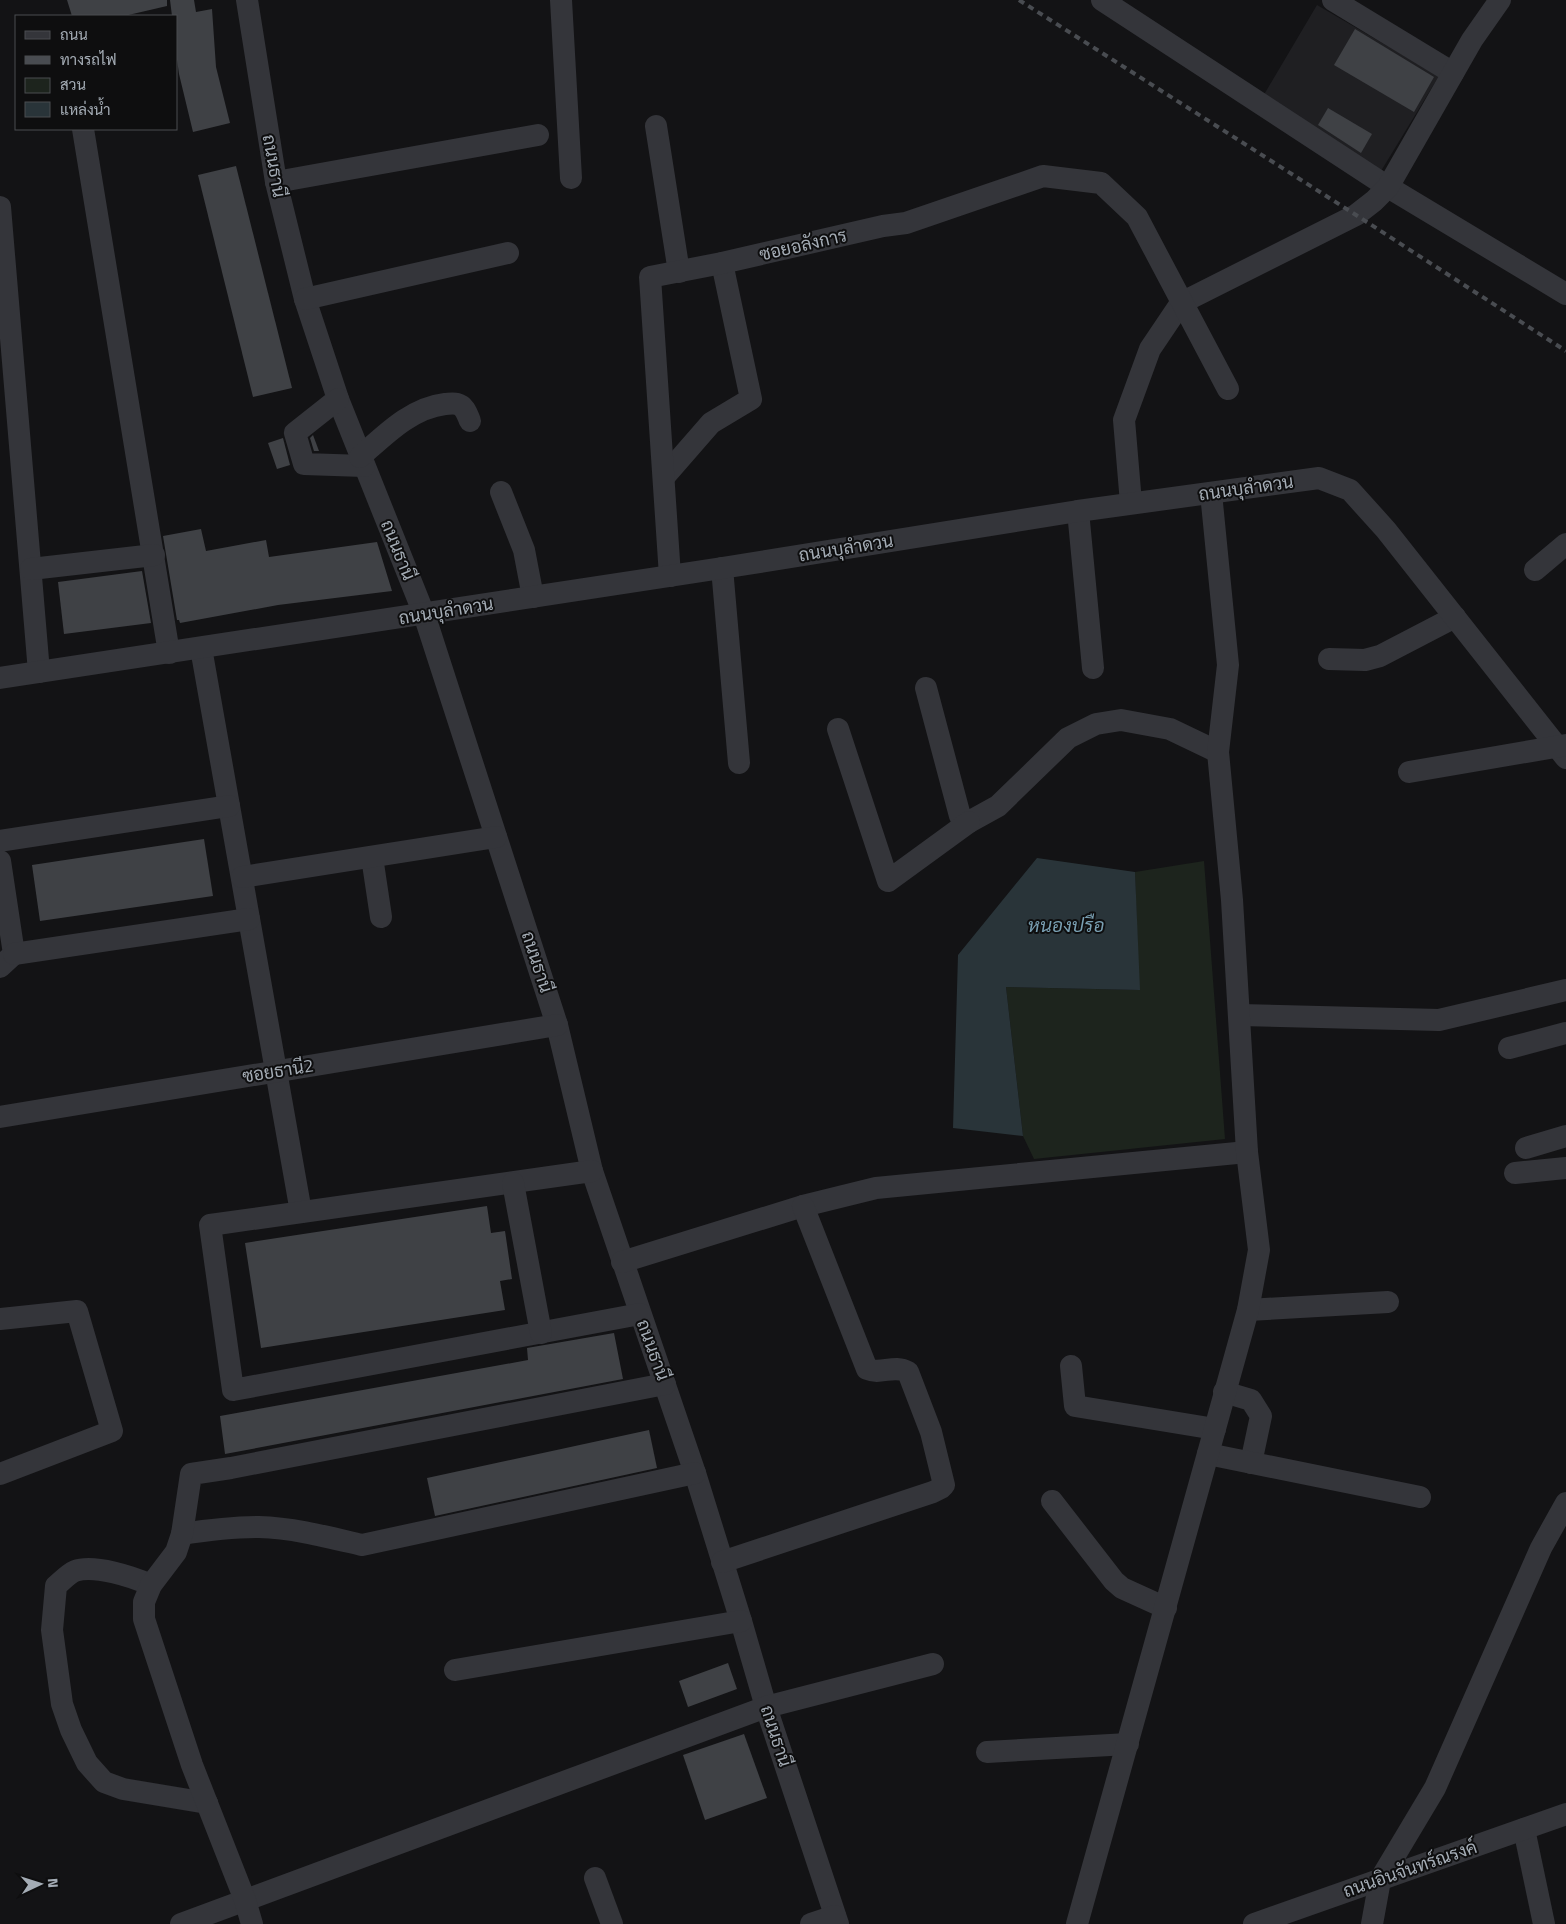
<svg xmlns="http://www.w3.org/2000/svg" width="1566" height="1924" viewBox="0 0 1566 1924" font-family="'Titillium Web',Sarabun,sans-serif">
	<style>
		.built { fill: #1f1f22 }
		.green { fill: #1d241d }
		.water { fill: #293439 }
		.building { fill: #3f4145 }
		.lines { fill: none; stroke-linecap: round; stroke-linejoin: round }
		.minor { stroke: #34353a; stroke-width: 22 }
		.rail { stroke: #494c51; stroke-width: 4; stroke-dasharray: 6 5; stroke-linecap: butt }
		.labels { text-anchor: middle; stroke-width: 4; stroke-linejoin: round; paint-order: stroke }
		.street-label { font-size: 18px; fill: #a4acb5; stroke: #0e0e0f }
		.water-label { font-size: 19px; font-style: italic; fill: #799fb2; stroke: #0e0e0f }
	</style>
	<rect width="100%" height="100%" fill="#131315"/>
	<path class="built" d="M1317,5l122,71 -58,95 -119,-73z"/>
	<path class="green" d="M1204,861l21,278 -191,20 -11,-23 -17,-149 133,3 -4,-118z"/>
	<path class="water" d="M1037,858l98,14 5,118 -134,-3 17,149 -70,-8 5,-173z"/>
	<g class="building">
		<path d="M67,0h100v6l-43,10h-52z"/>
		<path d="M170,0h24l2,12 16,-3 4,58 14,56 -37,9 -14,-58 -3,-22v-36h-4z"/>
		<path d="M1355,29l79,48 -20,35 -80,-47z"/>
		<path d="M1328,108l44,26 -11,19 -43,-28z"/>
		<path d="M236,166l56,222 -39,9 -55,-222z"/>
		<path d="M313,435l6,16h-5l-4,-13z"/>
		<path d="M283,438l7,27 -13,4 -9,-26z"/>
		<path d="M201,529l5,22 60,-11 3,17 108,-15 15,49 -114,14 -98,18 -1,-3h-2l-14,-84z"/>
		<path d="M142,571l9,52 -87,11 -6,-52z"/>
		<path d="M204,839l9,57 -173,25 -8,-56z"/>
		<path d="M487,1206l4,27 14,-2 7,48 -12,2 5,29 -244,38 -16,-105z"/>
		<path d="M614,1333l9,46 -398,75 -5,-38 308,-56 -1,-12z"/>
		<path d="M649,1430l8,38 -222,48 -8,-38z"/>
		<path d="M728,1663l9,26 -49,18 -9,-26z"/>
		<path d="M744,1734l23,64 -62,22 -22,-65z"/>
	</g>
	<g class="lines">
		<g class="minor">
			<path d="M247,0l29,182 29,117 33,100 86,215 133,411 35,146 103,302 46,148 25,86 72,217"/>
			<path d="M561,0l10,178"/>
			<path d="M1102,0l286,187 178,107"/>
			<path d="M1333,0l120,73"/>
			<path d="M656,126l23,146"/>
			<path d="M83,129l86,524"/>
			<path d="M276,182l262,-47"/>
			<path d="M0,207l39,465"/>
			<path d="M305,299l203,-46"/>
			<path d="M338,399l-43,34 9,31 60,2"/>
			<path d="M360,457c25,-22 51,-49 85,-53 3,0 8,-1 12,0 8,2 10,10 13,17"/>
			<path d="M664,477l47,-54 40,-24 -29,-136"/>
			<path d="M501,492l23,58 9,47"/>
			<path d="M1131,503l-7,-83 26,-71 31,-46 175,-88 18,-14 14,-14 84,-147 28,-40"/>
			<path d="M1078,511l15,157"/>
			<path d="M722,568l17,195"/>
			<path d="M31,569l123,-14"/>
			<path d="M1535,570l31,-26"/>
			<path d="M670,576l-20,-299 72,-14 161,-37 23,-3 137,-47 58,7 36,34 91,172"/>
			<path d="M201,648l100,564"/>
			<path d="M1329,659l36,1 15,-4 75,-39"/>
			<path d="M0,678l722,-110 356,-57 241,-33 31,12 36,40 180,228"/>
			<path d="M926,688l34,128 9,6 29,-16 70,-68 28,-14 25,-4 49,9 48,23"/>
			<path d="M838,729l50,152 81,-59"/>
			<path d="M1409,772l157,-27"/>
			<path d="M0,841l229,-35"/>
			<path d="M372,857l9,60"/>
			<path d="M0,861l14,93 -14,13"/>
			<path d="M242,877l254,-40"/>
			<path d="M14,954l235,-35"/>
			<path d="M1240,1015l199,5 127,-30"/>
			<path d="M1509,1048l57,-15"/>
			<path d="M0,1117l557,-92"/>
			<path d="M1526,1148l40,-12"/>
			<path d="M592,1171l-382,54 23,165 407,-76"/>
			<path d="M1515,1173l51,-5"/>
			<path d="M513,1183l28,150"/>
			<path d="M622,1262l181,-56 73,-18 371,-36"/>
			<path d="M1248,1310l140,-8"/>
			<path d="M0,1319l77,-8 35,120 -112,43"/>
			<path d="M1071,1366l4,40 140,23"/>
			<path d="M1224,1392l27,8 10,16 -10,47"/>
			<path d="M1208,1454l212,43"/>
			<path d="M1052,1501l62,80 8,7 44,20"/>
			<path d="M182,1534c26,-4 51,-7 77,-7 35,1 69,10 103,18l333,-72"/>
			<path d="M722,1562l211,-70 8,-4 3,-3 -13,-53 -23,-60c-14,-8 -27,3 -41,-3l-64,-163"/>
			<path d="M151,1585c-18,-8 -57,-21 -76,-14 -7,3 -13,10 -19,15l-4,44 10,74 9,26 16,33 17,19 19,7 84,14"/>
			<path d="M455,1670l286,-49"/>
			<path d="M987,1752l141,-8"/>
			<path d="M1524,1829l20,95"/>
			<path d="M595,1878l17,46"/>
			<path d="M181,1924l585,-217 167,-43"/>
			<path d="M252,1924l-7,-24 -53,-135 -48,-146v-17l7,-17 25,-33 6,-18 9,-60 40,-6 434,-84"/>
			<path d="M811,1924l24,-8"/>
			<path d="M1077,1924l171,-614 11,-60 -12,-98 -15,-252 -14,-148 10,-87 -17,-172"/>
			<path d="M1254,1924l312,-110"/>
			<path d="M1372,1924l8,-44 55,-92 106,-240 25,-45"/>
		</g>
		<path class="rail" d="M1019,0l337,215 210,136"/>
	</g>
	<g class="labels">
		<g class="street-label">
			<text transform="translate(274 166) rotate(80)" y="6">ถนนธานี</text>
			<text transform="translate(803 245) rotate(-13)" y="6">ซอยอลังการ</text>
			<text transform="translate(1246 488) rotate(-8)" y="6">ถนนบุลำดวน</text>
			<text transform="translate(846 548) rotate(-9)" y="6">ถนนบุลำดวน</text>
			<text transform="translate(398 550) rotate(68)" y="6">ถนนธานี</text>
			<text transform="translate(446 611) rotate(-9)" y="6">ถนนบุลำดวน</text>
			<text transform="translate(537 962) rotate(72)" y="6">ถนนธานี</text>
			<text transform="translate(278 1071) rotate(-9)" y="6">ซอยธานี2</text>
			<text transform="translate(653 1350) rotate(70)" y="6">ถนนธานี</text>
			<text transform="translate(776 1736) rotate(72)" y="6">ถนนธานี</text>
			<text transform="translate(1410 1869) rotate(-19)" y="6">ถนนอินจันทร์ณรงค์</text>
		</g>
		<g class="water-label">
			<text x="1066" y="932">หนองปรือ</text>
		</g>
	</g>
	<rect x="15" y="15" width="162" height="115" fill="#0e0e0f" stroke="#4a4d51"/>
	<rect x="25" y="31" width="25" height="8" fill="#34353a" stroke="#4a4d51"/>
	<text x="60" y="40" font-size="15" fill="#a4acb5">ถนน</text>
	<rect x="25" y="56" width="25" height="8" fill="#494c51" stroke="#4a4d51"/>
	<text x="60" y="65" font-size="15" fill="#a4acb5">ทางรถไฟ</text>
	<rect x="25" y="78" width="25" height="15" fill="#1d241d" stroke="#4a4d51"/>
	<text x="60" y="90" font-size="15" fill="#a4acb5">สวน</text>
	<rect x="25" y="102" width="25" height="15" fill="#293439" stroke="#4a4d51"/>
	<text x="60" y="115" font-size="15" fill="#a4acb5">แหล่งน้ำ</text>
	<g transform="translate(40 1884) rotate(86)" stroke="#0e0e0f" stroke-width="4" paint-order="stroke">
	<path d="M0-4L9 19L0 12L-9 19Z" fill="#a4acb5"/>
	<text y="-8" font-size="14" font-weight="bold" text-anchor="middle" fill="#a4acb5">N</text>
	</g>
</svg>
